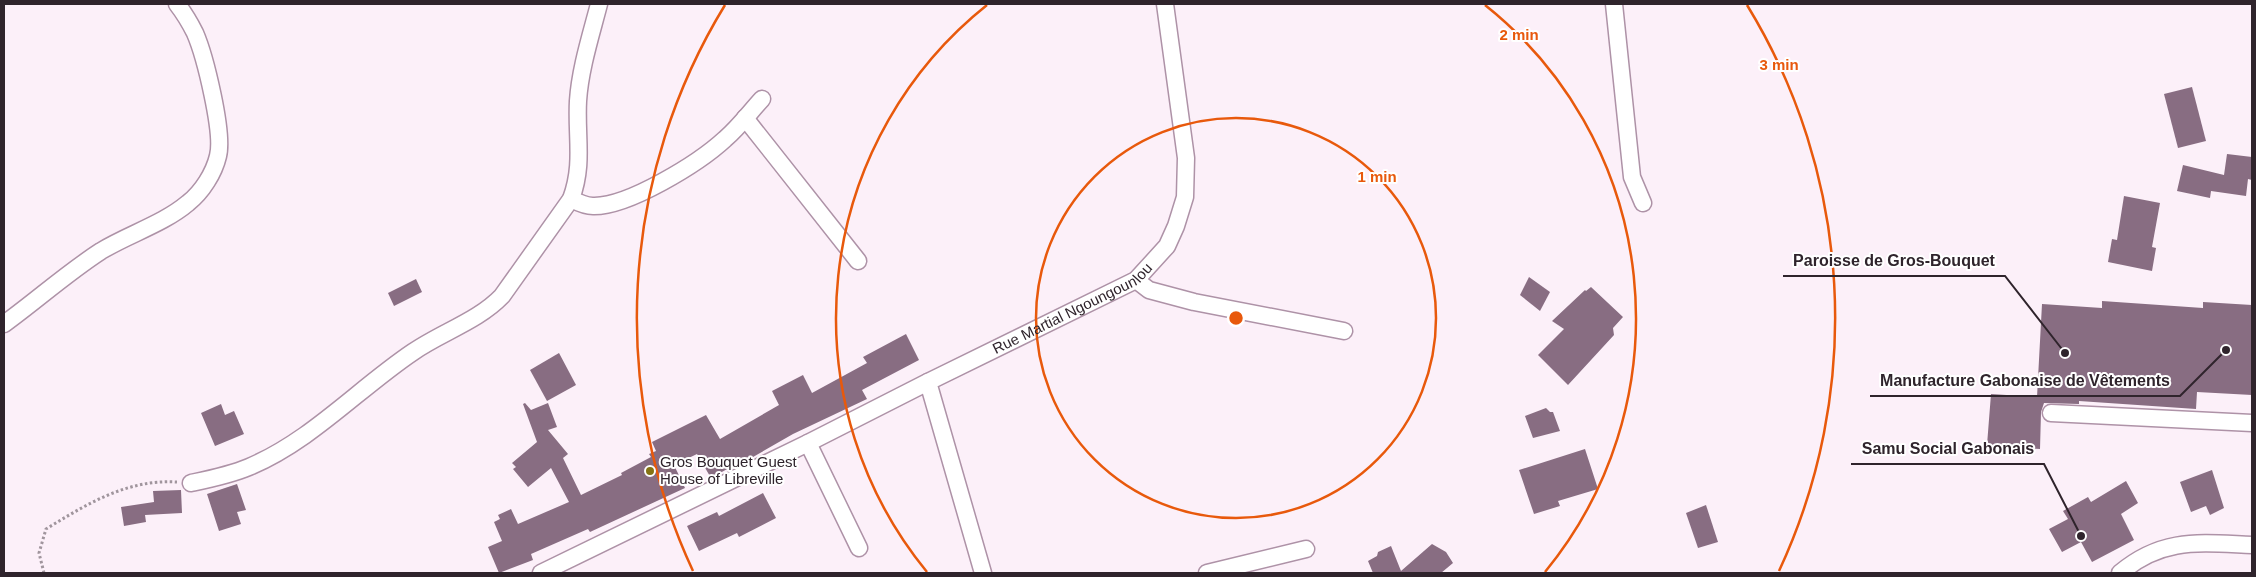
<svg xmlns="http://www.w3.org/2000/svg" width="2256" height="577" viewBox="0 0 2256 577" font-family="Helvetica,sans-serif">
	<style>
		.building { fill: #886d82 }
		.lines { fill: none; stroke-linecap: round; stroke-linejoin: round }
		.minor-casing { stroke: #ae92a7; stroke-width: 19 }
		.path { stroke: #a0959d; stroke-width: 3; stroke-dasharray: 2.5 2.5; stroke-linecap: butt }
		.minor { stroke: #fff; stroke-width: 16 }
		.ring { fill: none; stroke: #e8590c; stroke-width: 2.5 }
		.poi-dot { fill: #847314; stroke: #fff; stroke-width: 2 }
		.labels { text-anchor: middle; stroke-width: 4; stroke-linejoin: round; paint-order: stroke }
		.street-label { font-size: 15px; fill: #2f242c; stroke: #fff }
		.poi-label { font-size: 15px; fill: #2f242c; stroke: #fff; text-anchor: start }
		.centre { fill: #e8590c; stroke: #fff; stroke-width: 2.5 }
		.ring-label { font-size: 15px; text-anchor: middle; font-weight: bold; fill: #e8590c; stroke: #fff; stroke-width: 4; stroke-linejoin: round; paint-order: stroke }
		.leader { fill: none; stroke: #2f242c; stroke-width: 2 }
		.callout-dot { fill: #2f242c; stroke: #fff; stroke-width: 2 }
		.callout-label { font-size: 16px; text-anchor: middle; font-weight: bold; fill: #2f242c; stroke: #fff; stroke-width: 4; stroke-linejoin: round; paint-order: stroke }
	</style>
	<rect width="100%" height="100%" fill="#fcf0f9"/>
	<g class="building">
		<path d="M2192,87l14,54 -28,7 -14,-54z"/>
		<path d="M2227,154l25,3v23l-4,-1 -2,17 -35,-5 -1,7 -33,-7 6,-26 41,10z"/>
		<path d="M2124,196l36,7 -8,44 4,1 -4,23 -44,-9 4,-23 5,1z"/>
		<path d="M1529,277l21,15 -10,19 -20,-16z"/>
		<path d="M416,279l6,13 -28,14 -6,-13z"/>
		<path d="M1591,287l32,30 -10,11 1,7 -46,50 -30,-30 26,-26 -12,-8 33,-31 1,1z"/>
		<path d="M2102,301l101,7v-6l49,3v90l-55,-3 -1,17 -117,-8v3l-35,-1 -3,9 -1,37 -53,-4 4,-51 46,3 5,-93 60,4z"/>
		<path d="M906,334l13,26 -57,30 5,9 -74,35 -54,31 -1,-2 -27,15 -14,-24 -23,11 11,23 -95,44 -2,-3 -57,25 2,6 -34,13 -11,-26 14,-6 -8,-19 6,-3 -2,-4 13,-6 7,15 51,-22 -18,-34 -23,19 -15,-18 3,-2 -4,-4 25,-21 -14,-38 2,-1 6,7 17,-7 9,24 -9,3 20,24 -5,4 18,37 41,-20 -1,-2 30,-16 -2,-3 7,-3 -4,-9 54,-27 14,24 59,-34 -7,-14 31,-16 9,18 55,-30 -4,-6z"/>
		<path d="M559,353l17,32 -29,16 -17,-31z"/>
		<path d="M221,404l4,11 9,-4 10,23 -29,12 -14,-33z"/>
		<path d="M1546,408l4,4h3l7,19 -27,7 -8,-22z"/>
		<path d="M1585,449l13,40 -40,12 2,5 -26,8 -15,-44z"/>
		<path d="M2212,470l12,38 -14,7 -4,-9 -15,6 -11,-30z"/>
		<path d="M2126,481l12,22 -17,11 13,26 -42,22 -11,-20 -19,10 -13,-23 19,-10 -5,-8 25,-14 3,5z"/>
		<path d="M237,484l9,26 -9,2 4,12 -22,7 -12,-37z"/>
		<path d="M181,490l1,23 -37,2 1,7 -22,4 -3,-19 33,-5 -1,-11z"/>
		<path d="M763,493l13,25 -37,19 -2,-4 -38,18 -12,-25 30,-14 2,4z"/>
		<path d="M1706,505l12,37 -20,6 -12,-35z"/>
		<path d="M1432,544l14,8 7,11 -12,10h-68l-5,-12 9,-5 1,-4 13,-6 10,25z"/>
	</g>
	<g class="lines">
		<g class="minor-casing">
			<g id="minor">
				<path d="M1614,4l18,173 11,26"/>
				<path d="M745,118l113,143"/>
				<path d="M571,199c6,3 15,7 22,7 35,1 106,-43 132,-67 14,-12 25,-27 37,-40"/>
				<path d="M1136,280l13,10 45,12 150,29"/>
				<path d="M4,324c33,-24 63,-51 97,-73 28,-17 62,-27 87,-48 14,-11 26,-30 30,-47 6,-23 -13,-100 -23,-123 -5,-10 -11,-20 -18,-29"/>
				<path d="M2051,413l201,10"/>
				<path d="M808,443l51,105"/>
				<path d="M191,483c19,-4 39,-8 58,-16 62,-26 109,-78 164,-115 29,-20 65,-31 89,-56l69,-97c13,-35 5,-62 7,-98 2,-32 13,-66 21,-97"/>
				<path d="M541,573l267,-130 120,-61"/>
				<path id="s1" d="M983,573l-55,-191 208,-102 31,-34 9,-20 9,-29 1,-39 -21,-154"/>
				<path d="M1207,573l99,-24"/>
				<path d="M2120,573c43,-36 80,-30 132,-28"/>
			</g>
		</g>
		<path class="path" d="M44,573l-5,-20 7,-24c41,-25 81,-50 131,-47"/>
		<use href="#minor" class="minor"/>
	</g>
	<g class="ring">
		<circle cx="1236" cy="318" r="200"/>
		<path d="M927 572A400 400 0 0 1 987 5M1485 5A400 400 0 0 1 1545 572"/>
		<path d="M693 571A599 599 0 0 1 725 5M1747 5A599 599 0 0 1 1779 571"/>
	</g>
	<circle class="poi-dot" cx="650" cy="471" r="5"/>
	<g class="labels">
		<g class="street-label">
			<text dy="5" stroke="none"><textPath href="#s1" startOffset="361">Rue Martial Ngoungounlou</textPath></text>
		</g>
		<g class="poi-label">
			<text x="660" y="467">Gros Bouquet Guest<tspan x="660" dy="17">House of Libreville</tspan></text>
		</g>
	</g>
	<circle cx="1236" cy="318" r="8" class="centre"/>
	<g class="ring-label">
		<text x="1519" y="40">2 min</text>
		<text x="1779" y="70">3 min</text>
		<text x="1377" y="182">1 min</text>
	</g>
	<path class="leader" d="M2065 353L2005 276H1783M2226 350L2180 396H1870M2081 536L2044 464H1851"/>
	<g class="callout-dot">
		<circle cx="2065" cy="353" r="5"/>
		<circle cx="2226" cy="350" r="5"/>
		<circle cx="2081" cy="536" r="5"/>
	</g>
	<g class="callout-label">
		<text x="1894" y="266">Paroisse de Gros-Bouquet</text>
		<text x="2025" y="386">Manufacture Gabonaise de Vêtements</text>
		<text x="1948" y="454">Samu Social Gabonais</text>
	</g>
	<rect width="2256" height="577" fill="none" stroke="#2f242c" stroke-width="10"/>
</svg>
